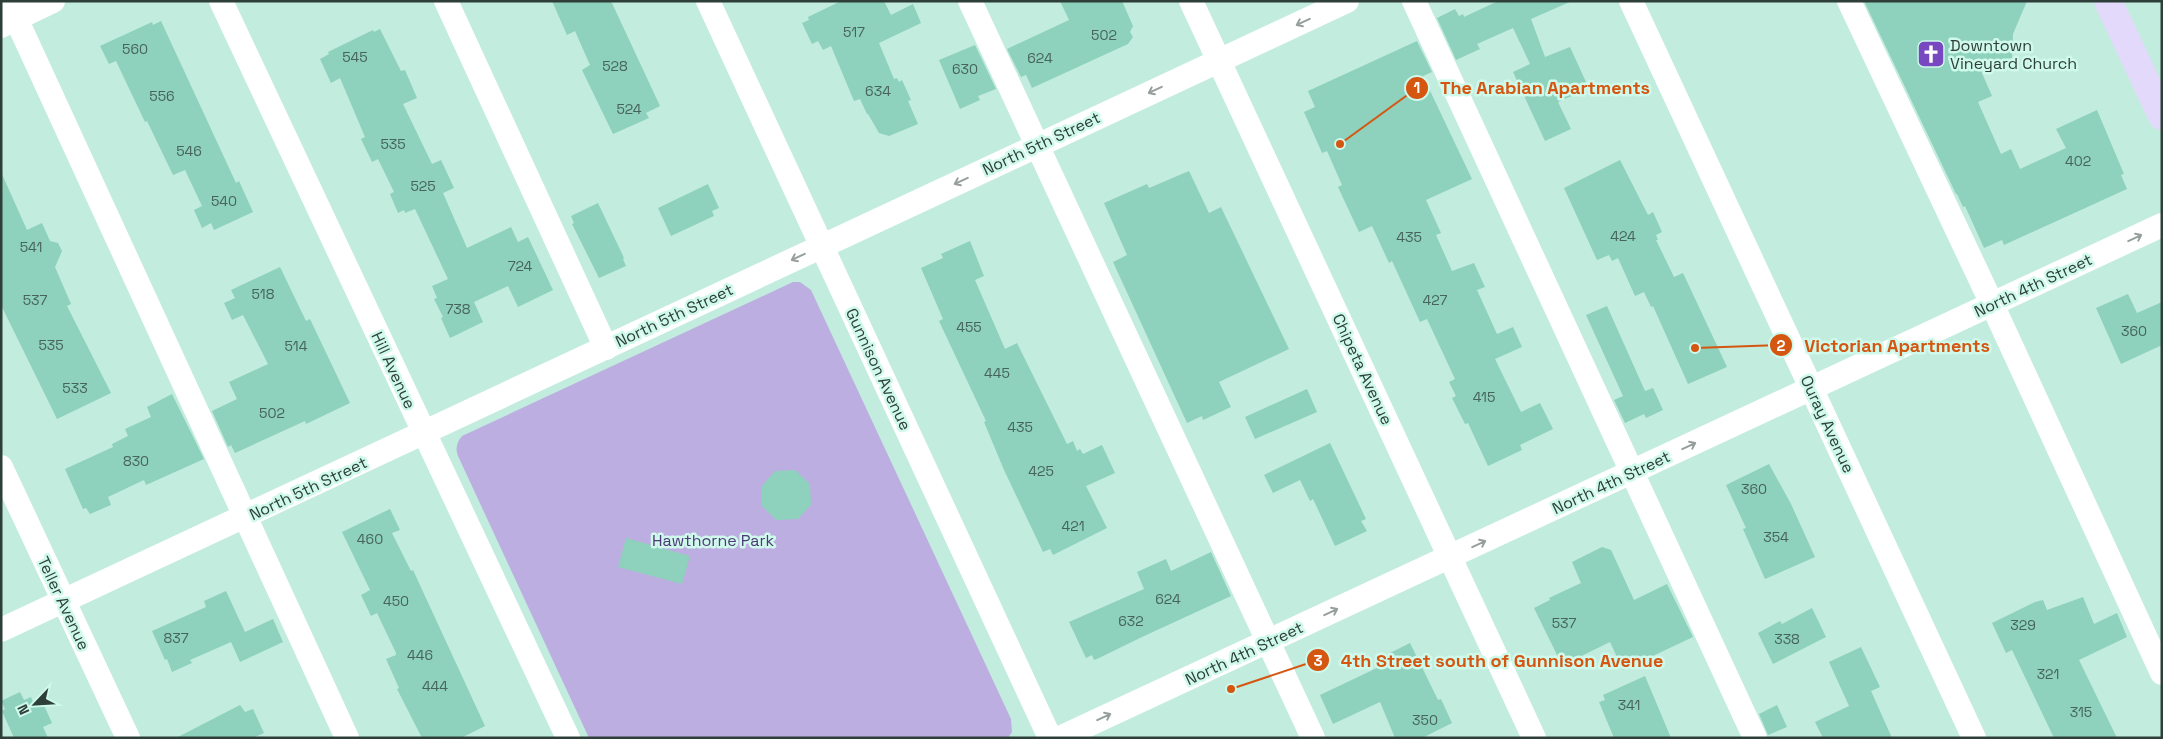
<svg xmlns="http://www.w3.org/2000/svg" width="2163" height="739" viewBox="0 0 2163 739" font-family="'Space Grotesk',sans-serif">
	<style>
		.green { fill: #bdaee1 }
		.building { fill: #8ed1bc }
		.lines { fill: none; stroke-linecap: round; stroke-linejoin: round }
		.minor { stroke: #fff; stroke-width: 24 }
		.major { stroke: #e3d9fa; stroke-width: 28 }
		.oneway { stroke: #969f9c }
		.labels { text-anchor: middle; stroke-width: 5; stroke-linejoin: round; paint-order: stroke }
		.number-label { font-size: 14px; fill: #46645a }
		.poi-label { font-size: 16px; fill: #2e3f39; stroke: #cff9eb; text-anchor: start }
		.street-label { font-size: 16px; fill: #2e3f39; stroke: #cff9eb }
		.park-label { font-size: 16px; fill: #4e3877; stroke: #cff9eb }
		.leader { fill: none; stroke: #d55610; stroke-width: 2 }
		.callout-dot { fill: #d55610; stroke: #cff9eb; stroke-width: 2 }
		.mark-label { font-size: 15px; text-anchor: middle; font-weight: bold; fill: #fff }
		.callout-label { font-size: 18px; text-anchor: middle; font-weight: bold; fill: #d55610; stroke: #cff9eb; stroke-width: 5; stroke-linejoin: round; paint-order: stroke }
	</style>
	<rect width="100%" height="100%" fill="#c2ecde"/>
	<path class="green" d="M793,282h7l11,8 200,429 1,13 -4,6h-419l-131,-282c-3,-8 -1,-14 4,-20z"/>
	<g class="building">
		<path d="M552,1h59l49,105 -14,7 3,5 -36,16 -31,-64 8,-5 -15,-34 -8,4z"/>
		<path d="M841,1h43l7,14 22,-11 8,19 -42,20 15,36 3,-1 2,4 3,-2 9,20 -3,1 10,23 -29,12 -10,-3 -11,-19h-1l-7,-15 -6,2 -23,-55 -8,4 -5,-9 -6,3 -10,-21 7,-3 -1,-3z"/>
		<path d="M1060,1h62l11,25 -3,6 3,5 -5,7 -96,44 -6,-13 -5,2 -14,-28 62,-29z"/>
		<path d="M1498,1h74l-41,18 14,38 25,-10 16,35 -15,7 3,6 -16,7 13,27 -26,12 -32,-69 17,-8 -17,-36 -36,16 3,5 -24,11 -19,-42 18,-9 4,7 4,-2 1,3z"/>
		<path d="M1864,1h163l-14,33 -1,24 -34,6 14,32 -14,6 23,52 10,-5 9,20 46,-21 -10,-19 41,-19 27,64 -3,1 6,14 -123,56 -2,-5 -18,8 -19,-42 -2,1 -6,-13h-1z"/>
		<path d="M161,21l75,162 3,-2 14,31 -39,18 -3,-7 -9,5 -8,-18 8,-4 -17,-36 -12,5 -26,-54 -2,1 -29,-61 -7,3 -9,-18 52,-24 1,3z"/>
		<path d="M380,29l21,42 4,-1 12,28 -14,6 29,60 9,-4 13,28 -11,5 24,55 44,-21 7,15 10,-5 25,53 -35,17 -10,-21 -34,16 9,20 -33,16 -9,-20 2,-1 -9,-18 3,-1 -5,-12 16,-7 -33,-70 -10,4 -1,-3 -6,3 -8,-19 4,-2 -16,-33 -6,3 -11,-23 4,-2 -25,-59 -9,5 -11,-24 9,-5 -1,-2 45,-22 1,2z"/>
		<path d="M1417,41l15,31 -9,4 49,103 -46,21 15,33 -5,2 16,36 22,-8 11,24 -8,3 20,44 16,-7 9,20 -27,12 26,53 19,-9 13,26 -33,16 2,5 -34,16 -20,-43 -3,1 -13,-26 4,-2 -7,-14 6,-3 -28,-60 -7,3 -28,-61 -3,2 -17,-37 -13,6 -21,-45 4,-2 -15,-34 -5,2 -18,-41 11,-5 -7,-16z"/>
		<path d="M975,45l21,44 -18,7 2,4 -20,9 -21,-49z"/>
		<path d="M1620,160l28,55 5,-3 9,20 -6,3 2,5h-2l18,37 9,-4 44,94 -39,17 -35,-78 -2,1 -7,-15 -9,4 -17,-38 -6,3 -3,-6 -12,5 -33,-72z"/>
		<path d="M1189,171l20,42 12,-6 68,142 -70,33 12,25 -28,13 -1,-4 -15,7 -74,-161 14,-7 -23,-52 43,-19 2,4z"/>
		<path d="M1,172l26,58 15,-7 8,18 8,2 4,8 -7,16 16,37 -4,2 44,87 -54,26 -56,-114z"/>
		<path d="M708,184l11,24 -7,3 2,5 -43,20 -13,-28z"/>
		<path d="M598,203l26,55 -1,1 3,7 -27,12 -27,-54 2,-1 -3,-7z"/>
		<path d="M970,241l14,35 -9,4 30,69 12,-6 50,101 6,-3 4,10 3,-2 3,5 19,-9 13,28 -29,13 21,42 -54,27 -3,-6 -7,3 -39,-82 -20,-48 2,-1 -47,-100 4,-2 -22,-51 22,-10 -2,-4z"/>
		<path d="M280,267l26,54 4,-2 40,84 -44,21 -1,-3 -70,32 -4,-8 -3,2 -16,-36 25,-12 -8,-17 39,-18 -25,-49 -11,5 -8,-17 11,-5 -4,-8z"/>
		<path d="M2128,294l9,19 25,-11v43l-41,19 -25,-56z"/>
		<path d="M1607,306l38,85 8,-3 10,22 -17,8 -2,-4 -19,9 -11,-23 9,-4 -37,-81z"/>
		<path d="M1307,389l10,23 -62,27 -10,-22z"/>
		<path d="M172,394l32,65 -58,26 -2,-5 -36,17 3,8 -21,9 -4,-6 -3,1 -18,-40 48,-22 -1,-3 16,-8 -3,-7 26,-12 -4,-10z"/>
		<path d="M1330,443l36,76 -5,2 6,10 -32,15 -22,-47 -3,2 -10,-21 -27,13 -9,-18z"/>
		<path d="M1769,464l22,40 24,53 -50,22 -22,-50 3,-1 -20,-43z"/>
		<path d="M795,470l15,14 1,21 -13,14 -22,1 -14,-14v-20l13,-15z"/>
		<path d="M390,509l10,21 -8,3 19,38 2,-1 72,156 -24,12h-39l-25,-49 2,-1 -13,-29 10,-4v-2l-19,-40 -6,3 -10,-21 9,-5 -28,-58z"/>
		<path d="M626,538l64,18 -8,28 -64,-17z"/>
		<path d="M1602,547l9,3 23,50 33,-16 26,53 -70,33 -13,-28 -41,20 -2,-5 -7,4 -26,-53 16,-8 -1,-2 32,-15 -9,-21z"/>
		<path d="M1211,552l20,44 -89,41 -43,21 -5,2 -2,-5 -6,3 -17,-36 75,-33 -7,-17 29,-13 5,12z"/>
		<path d="M226,591l19,41 28,-13 10,23 -43,20 -9,-20 -41,18 2,3 -20,9 -5,-13 -2,1 -13,-29 54,-24 -2,-6z"/>
		<path d="M2083,597l11,27 23,-11 10,24 -48,23 38,78h-63l-42,-88 -6,3 -14,-30 43,-21 8,-2 4,10z"/>
		<path d="M1812,608l14,29 -53,27 -15,-31 22,-12 2,3z"/>
		<path d="M1410,643l28,57 3,-1 11,24 -30,15h-27l-15,-36 -47,22 -13,-29 59,-28 -3,-7z"/>
		<path d="M1861,647l19,40 -9,4 21,47h-69l-8,-16 34,-16 -20,-44z"/>
		<path d="M1645,676l26,62h-57l-15,-36 6,-2 -2,-5z"/>
		<path d="M20,692l4,8 7,-3 3,8 8,-4 10,22 -9,4 5,11h-34l-12,-27 3,-2 -4,-8z"/>
		<path d="M240,705l5,7 8,-3 11,24 -11,5h-77z"/>
		<path d="M1777,705l10,22 -19,8 -9,-21z"/>
	</g>
	<g class="lines">
		<g class="minor">
			<path d="M8,1l339,737"/>
			<path d="M221,1l347,737"/>
			<path d="M446,1l160,347"/>
			<path d="M708,1l342,737"/>
			<path d="M970,1l343,737"/>
			<path d="M1191,1l343,737"/>
			<path d="M1414,1l341,737"/>
			<path d="M1631,1l343,737"/>
			<path d="M1849,1l143,303 170,369"/>
			<path d="M1,26l52,-25"/>
			<path d="M1,467l127,271"/>
			<path d="M1,630l1346,-629"/>
			<path d="M1060,738l1102,-513"/>
		</g>
		<path class="major" d="M2108,1l54,115"/>
	</g>
	<defs><path id="oneway-shaft" d="M-6 0H5M1.5-3L5.5 0L1.5 3" fill="none" stroke-width="1.6" stroke-linecap="round" stroke-linejoin="round" transform="scale(1.25)"/></defs>
	<g class="oneway">
		<use href="#oneway-shaft" transform="translate(1303 22) rotate(155)"/>
		<use href="#oneway-shaft" transform="translate(1155 90) rotate(155)"/>
		<use href="#oneway-shaft" transform="translate(961 181) rotate(155)"/>
		<use href="#oneway-shaft" transform="translate(2135 238) rotate(-25)"/>
		<use href="#oneway-shaft" transform="translate(798 257) rotate(155)"/>
		<use href="#oneway-shaft" transform="translate(1689 446) rotate(-25)"/>
		<use href="#oneway-shaft" transform="translate(1479 544) rotate(-25)"/>
		<use href="#oneway-shaft" transform="translate(1331 612) rotate(-25)"/>
		<use href="#oneway-shaft" transform="translate(1104 717) rotate(-25)"/>
	</g>
	<defs>
		<g id="church-square" transform="scale(1.4375)"><rect x="-9" y="-9" width="18" height="18" rx="4" fill="#7748c0" stroke="#cff9eb"/><path d="M-1.2-6h2.4v3.5h3.3v2.4h-3.3V6h-2.4V-.1h-3.3v-2.4h3.3Z" fill="#fff"/></g>
	</defs>
	<g fill-rule="evenodd">
		<use href="#church-square" x="1931" y="54"/>
	</g>
	<g class="labels">
		<g class="number-label">
			<text x="854" y="37">517</text>
			<text x="1104" y="40">502</text>
			<text x="135" y="54">560</text>
			<text x="355" y="62">545</text>
			<text x="1040" y="63">624</text>
			<text x="615" y="71">528</text>
			<text x="965" y="74">630</text>
			<text x="878" y="96">634</text>
			<text x="162" y="101">556</text>
			<text x="629" y="114">524</text>
			<text x="393" y="149">535</text>
			<text x="189" y="156">546</text>
			<text x="2078" y="166">402</text>
			<text x="423" y="191">525</text>
			<text x="224" y="206">540</text>
			<text x="1623" y="241">424</text>
			<text x="1409" y="242">435</text>
			<text x="31" y="252">541</text>
			<text x="520" y="271">724</text>
			<text x="263" y="299">518</text>
			<text x="35" y="305">537</text>
			<text x="1435" y="305">427</text>
			<text x="458" y="314">738</text>
			<text x="969" y="332">455</text>
			<text x="2134" y="336">360</text>
			<text x="51" y="350">535</text>
			<text x="296" y="351">514</text>
			<text x="997" y="378">445</text>
			<text x="75" y="393">533</text>
			<text x="1484" y="402">415</text>
			<text x="272" y="418">502</text>
			<text x="1020" y="432">435</text>
			<text x="136" y="466">830</text>
			<text x="1041" y="476">425</text>
			<text x="1754" y="494">360</text>
			<text x="1073" y="531">421</text>
			<text x="1776" y="542">354</text>
			<text x="370" y="544">460</text>
			<text x="1168" y="604">624</text>
			<text x="396" y="606">450</text>
			<text x="1131" y="626">632</text>
			<text x="1564" y="628">537</text>
			<text x="2023" y="630">329</text>
			<text x="176" y="643">837</text>
			<text x="1787" y="644">338</text>
			<text x="420" y="660">446</text>
			<text x="2048" y="679">321</text>
			<text x="435" y="691">444</text>
			<text x="1629" y="710">341</text>
			<text x="2081" y="717">315</text>
			<text x="1425" y="725">350</text>
		</g>
		<g class="poi-label">
			<text x="1950" y="51">Downtown<tspan x="1950" dy="18">Vineyard Church</tspan></text>
		</g>
		<g class="street-label">
			<text transform="translate(1041 143) rotate(-25)" y="6">North 5th Street</text>
			<text transform="translate(2033 285) rotate(-25)" y="6">North 4th Street</text>
			<text transform="translate(674 315) rotate(-25)" y="6">North 5th Street</text>
			<text transform="translate(879 369) rotate(65)" y="6">Gunnison Avenue</text>
			<text transform="translate(1363 369) rotate(65)" y="6">Chipeta Avenue</text>
			<text transform="translate(394 370) rotate(65)" y="6">Hill Avenue</text>
			<text transform="translate(1828 424) rotate(65)" y="6">Ouray Avenue</text>
			<text transform="translate(1611 482) rotate(-25)" y="6">North 4th Street</text>
			<text transform="translate(308 488) rotate(-25)" y="6">North 5th Street</text>
			<text transform="translate(64 603) rotate(65)" y="6">Teller Avenue</text>
			<text transform="translate(1244 653) rotate(-25)" y="6">North 4th Street</text>
		</g>
		<g class="park-label">
			<text x="713" y="546">Hawthorne Park</text>
		</g>
	</g>
	<path class="leader" d="M1340 144L1417 88M1695 348L1781 345M1231 689L1318 660"/>
	<g class="callout-dot">
		<circle cx="1340" cy="144" r="5"/>
		<circle cx="1695" cy="348" r="5"/>
		<circle cx="1231" cy="689" r="5"/>
		<circle cx="1417" cy="88" r="12"/>
		<circle cx="1781" cy="345" r="12"/>
		<circle cx="1318" cy="660" r="12"/>
	</g>
	<g class="mark-label">
		<text x="1417" y="93">1</text>
		<text x="1781" y="351">2</text>
		<text x="1318" y="666">3</text>
	</g>
	<g class="callout-label">
		<text x="1545" y="94">The Arabian Apartments</text>
		<text x="1897" y="352">Victorian Apartments</text>
		<text x="1502" y="667">4th Street south of Gunnison Avenue</text>
	</g>
	<rect width="2163" height="739" fill="none" stroke="#2e3f39" stroke-width="5"/>
	<g transform="translate(35 704) rotate(245)" stroke="#cff9eb" stroke-width="4" paint-order="stroke">
	<path d="M0-4L9 19L0 12L-9 19Z" fill="#2e3f39"/>
	<text y="-8" font-size="14" font-weight="bold" text-anchor="middle" fill="#2e3f39">N</text>
	</g>
</svg>
